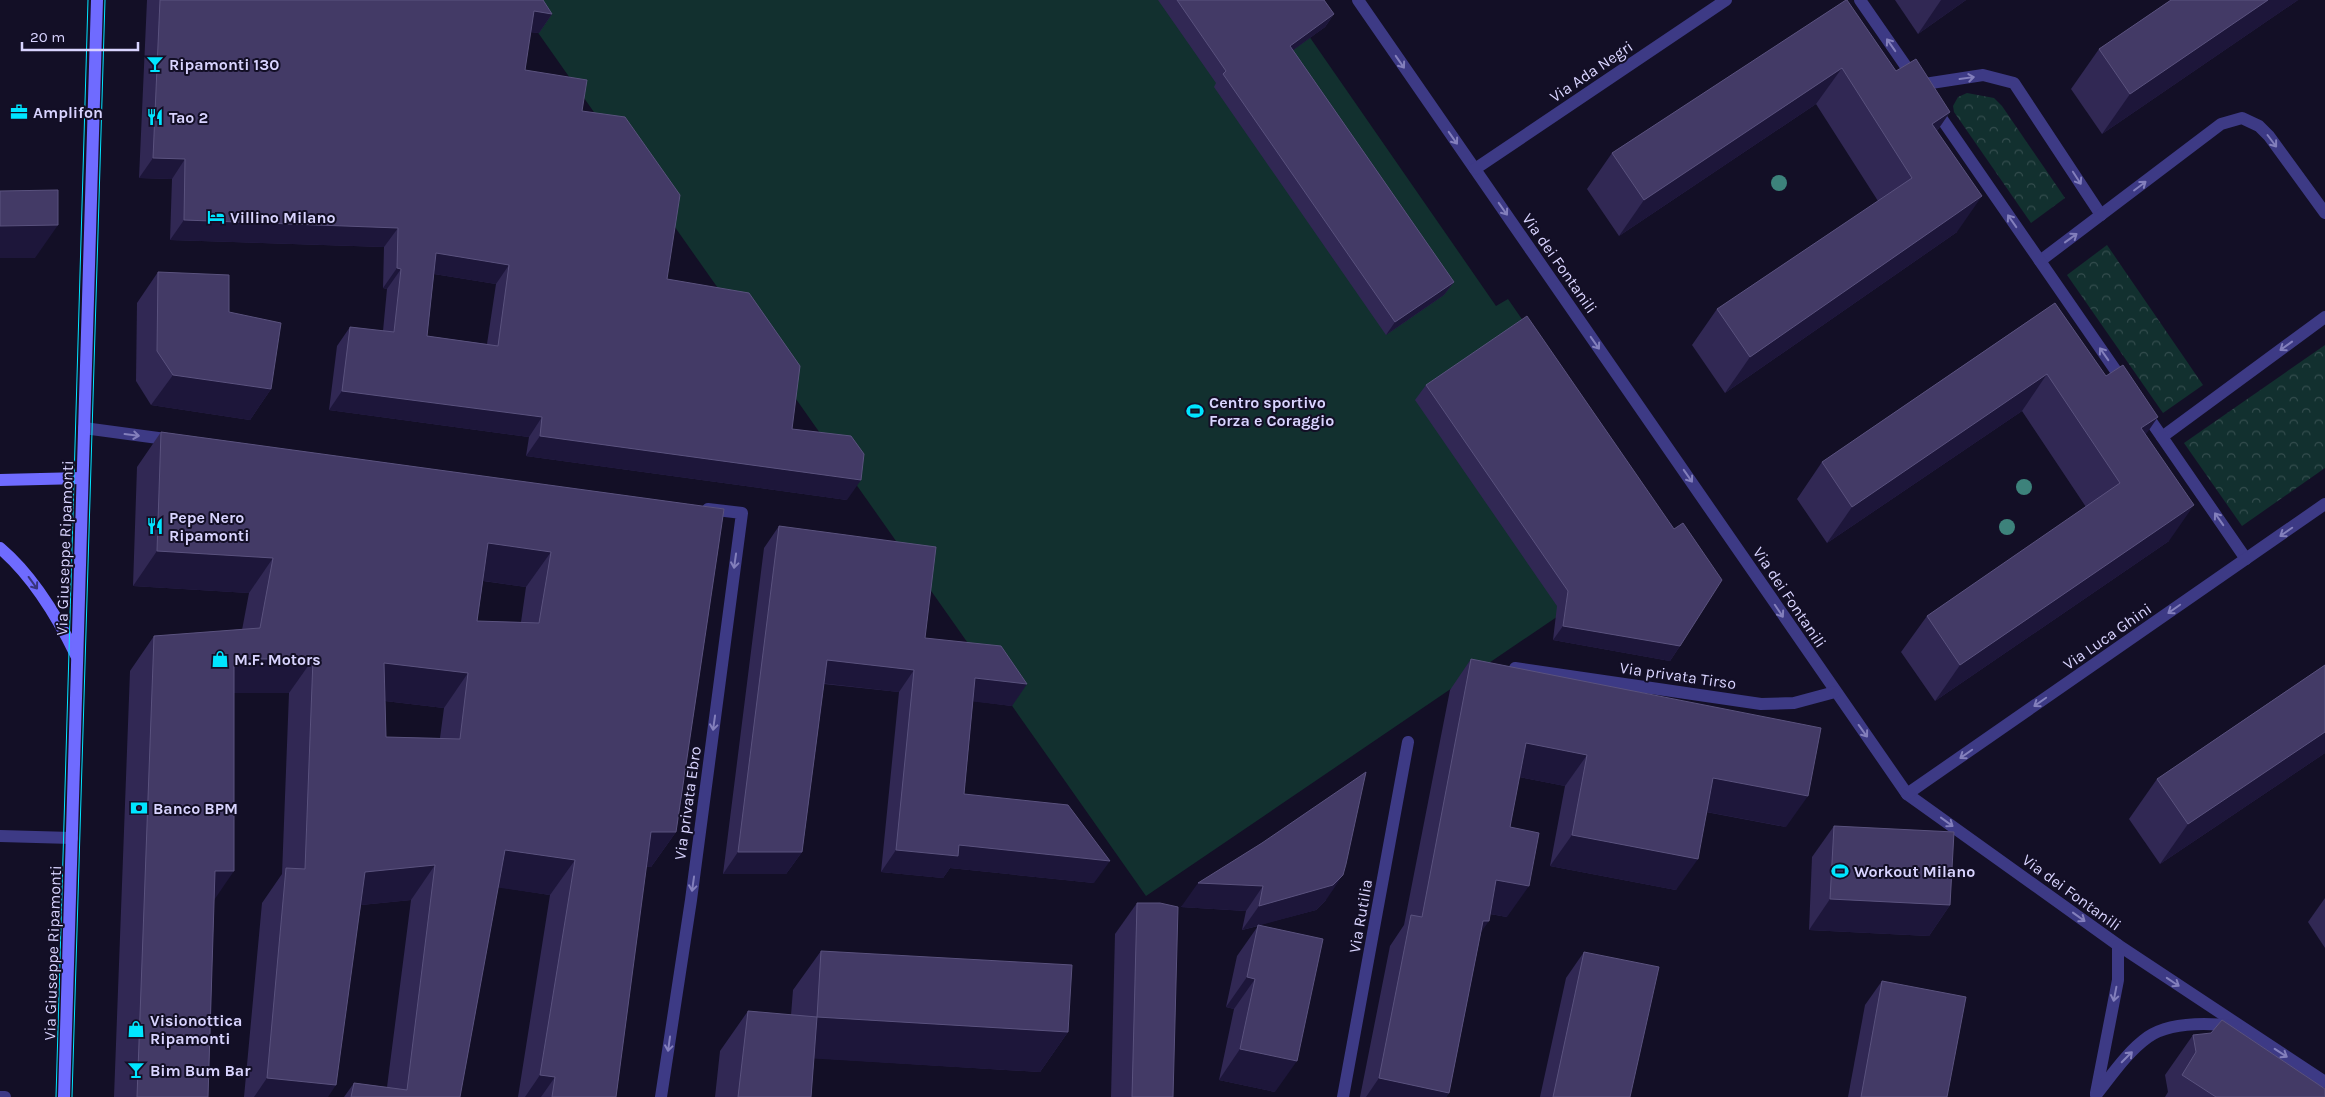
<svg xmlns="http://www.w3.org/2000/svg" width="2325" height="1097" viewBox="0 0 2325 1097" font-family="Karla,sans-serif">
	<style>
		.green { fill: #12302f }
		.forest { fill: url(#forest-crowns) }
		.lines { fill: none; stroke-linecap: round; stroke-linejoin: round }
		.lane { stroke: #3d3a85; stroke-width: 12 }
		.street { stroke: #3d3a85; stroke-width: 12 }
		.secondary { stroke: #6f6bff; stroke-width: 12 }
		.tram { stroke: #00e5ff; stroke-width: 1 }
		.tree { fill: #3d827b }
		.wall { fill: #312854; fill-rule: evenodd }
		.shaded-wall { fill: #1d163a }
		.building { fill: #433a66; stroke: #5a527e; fill-rule: evenodd }
		.oneway { stroke: #837fbc }
		.oneway2 { stroke: #38347d }
		.labels { text-anchor: middle; stroke-width: 4; stroke-linejoin: round; paint-order: stroke }
		.poi-label { font-size: 16px; font-weight: bold; fill: #d9d4ff; stroke: #130f26; text-anchor: start }
		.street-label { font-size: 16px; fill: #d9d4ff; stroke: #130f26 }
	</style>
	<defs>
		<pattern id="forest-crowns" width="20" height="18" patternUnits="userSpaceOnUse" patternTransform="scale(1.25)"><rect width="20" height="18" fill="#12302f"/><path d="M2 6a3 3 0 1 1 6 0M12 15a3 3 0 1 1 6 0" fill="none" stroke="#344d4e"/></pattern>
	</defs>
	<rect width="100%" height="100%" fill="#130f26"/>
	<path class="green" d="M515,0h769l212,306 12,-7 165,239 -527,358z"/>
	<g class="forest">
		<path d="M1967,93l27,5 8,8 63,92 -34,25 -77,-111 -1,-6 5,-9z"/>
		<path d="M2107,245l96,140 -40,28 -96,-138z"/>
		<path d="M2325,345v123l-83,58 -58,-83z"/>
	</g>
	<g class="lines">
		<g class="lane">
			<path d="M1918,85l65,-10 31,8 87,132"/>
			<path d="M2040,261l181,-137 21,-6 17,8 10,10 56,77"/>
			<path d="M2162,437l163,-120"/>
			<path d="M0,836l72,2"/>
			<path d="M0,1097h5"/>
		</g>
		<g class="street">
			<path d="M1358,0l549,794 211,151 207,137"/>
			<path d="M1860,0l54,78"/>
			<path d="M1935,109l190,275"/>
			<path d="M1475,169l251,-169"/>
			<path d="M2144,411l102,148"/>
			<path d="M84,428l89,12"/>
			<path d="M1515,668l246,36 33,-1 41,-11"/>
			<path d="M1907,794l418,-290"/>
			<path d="M2096,1093l22,-113v-35"/>
			<path d="M2096,1095c16,-20 31,-43 52,-58 23,-16 62,-14 88,-11"/>
			<path d="M661,1097l30,-197 51,-387 -34,-4"/>
			<path d="M1343,1097l65,-355"/>
		</g>
		<g class="secondary">
			<path d="M0,480l82,-2"/>
			<path d="M0,548c33,28 57,68 76,107"/>
			<path d="M64,1097l33,-1097"/>
		</g>
		<g class="tram">
			<path d="M56,1097l32,-1097"/>
			<path d="M72,1097l33,-1097"/>
		</g>
	</g>
	<g class="tree">
		<circle cx="1779" cy="183" r="8"/>
		<circle cx="2024" cy="487" r="8"/>
		<circle cx="2007" cy="527" r="8"/>
	</g>
	<g class="wall">
		<path d="M147,0h396l9,14 -13,19 -9,-1 -5,38 57,41 85,168 125,150 55,71 -321,-44 3,-19 -200,-27 8,-64 13,-19 33,4 4,-42 -4,-1 1,-41 -214,-7 2,-61 -33,-1zM434,274l62,10 -9,60 -60,-8z"/>
		<path d="M1158,0h166l10,14 -9,13 -32,23 161,232 -10,13 -58,40 -172,-248 2,-4z"/>
		<path d="M1846,0l50,71 54,41 -13,19 20,101 -232,161 -33,-48 25,-36 161,-108 -62,-97 -197,132 -32,-47 25,-36z"/>
		<path d="M1895,0h71l-48,34z"/>
		<path d="M2171,0h127l-196,134 -31,-45 28,-40z"/>
		<path d="M158,272l71,40 42,77 -21,31 -99,-15 -15,-24 1,-78z"/>
		<path d="M2055,303l90,132 24,106 -234,160 -34,-49 26,-36 159,-109 -64,-96 -195,132 -30,-44 25,-37z"/>
		<path d="M1426,385l254,261 -10,15 -117,-21 4,-34 -142,-206z"/>
		<path d="M161,432l563,77 -48,323 -25,35h-5l-30,230h-98l32,-202 -52,-8 -38,210h-116l10,-14 33,4 24,-187 -50,5 -33,192h-84l18,-194 20,-29 7,-181h-55l-20,207 -6,197h-94l16,-426 24,-35 88,-6 7,-37 -116,-7 4,-119zM483,581l43,6 -5,35 -44,-1zM385,701l59,7 -4,30 -54,-1z"/>
		<path d="M779,526l146,112 87,68 -39,-5 -9,93 130,89 -144,-15 -7,10 -62,-6 18,-180 -75,-8 -22,168 -16,22h-63l41,-326z"/>
		<path d="M1471,659l315,168 -80,-15 -30,78 -126,-24 15,-80 -46,-9 -9,50 -3,90 -17,-3 -9,18 -32,161 -3,4h-86l30,-151 14,-21 46,-235z"/>
		<path d="M2325,665v88l-165,111 -31,-45 28,-40z"/>
		<path d="M1834,826l116,79 -21,31 -120,-6 3,-73z"/>
		<path d="M1262,843l64,57 -10,10 -57,15 16,167 -56,-12 15,-71 -8,-2 11,-51 21,-30 -16,4 4,-19 -65,-4z"/>
		<path d="M2325,898v50l-17,-26z"/>
		<path d="M1137,903l36,194h-62l4,-163z"/>
		<path d="M821,951l247,81 -28,40 -226,-14 -3,39h-96l5,-46 28,-40 43,4 2,-25z"/>
		<path d="M1584,952l46,145h-90l26,-119z"/>
		<path d="M1882,981l65,116h-99l17,-92z"/>
		<path d="M2193,1035l132,62h-160l3,-5 -3,-17z"/>
	</g>
	<g class="shaded-wall">
		<path d="M1941,0h25l-48,34z"/>
		<path d="M2268,0h30l-196,134 28,-40z"/>
		<path d="M534,11l18,3 -13,19 -19,-2z"/>
		<path d="M1334,14l-9,13 -44,32 9,-13z"/>
		<path d="M1842,68l-26,36 -197,132 25,-36z"/>
		<path d="M1950,112l-25,36 7,-24z"/>
		<path d="M153,158l32,1 -13,20 -33,-1z"/>
		<path d="M1982,196l-25,36 -232,161 25,-36z"/>
		<path d="M184,220l214,8 -14,19 -214,-7z"/>
		<path d="M58,225l-23,33h-35v-32z"/>
		<path d="M436,253l73,12 -13,19 -74,-12z"/>
		<path d="M397,268l4,1 -14,20 -4,-1z"/>
		<path d="M1454,282l-10,13 -58,40 9,-13z"/>
		<path d="M2047,374l-25,37 -195,132 25,-36z"/>
		<path d="M173,375l98,14 -21,31 -99,-15z"/>
		<path d="M342,391l200,26 -13,20 -200,-27z"/>
		<path d="M2158,417l-25,36 8,-25z"/>
		<path d="M540,436l321,44 -14,20 -321,-44z"/>
		<path d="M2194,505l-25,36 -234,160 25,-36z"/>
		<path d="M488,543l63,9 -25,35 -62,-9z"/>
		<path d="M157,551l116,7 -24,35 -116,-7z"/>
		<path d="M1563,626l117,20 -10,15 -117,-21z"/>
		<path d="M234,659h79l-24,34h-80z"/>
		<path d="M827,660l87,10 -15,22 -87,-10z"/>
		<path d="M384,663l84,10 -24,35 -84,-10z"/>
		<path d="M975,678l52,6 -15,22 -52,-6z"/>
		<path d="M2325,732v21l-165,111 28,-40z"/>
		<path d="M1526,743l61,12 -22,31 -61,-12z"/>
		<path d="M1713,778l95,18 -22,31 -95,-18z"/>
		<path d="M651,832h25l-25,35 -24,-1z"/>
		<path d="M1572,835l126,24 -22,31 -126,-24z"/>
		<path d="M959,845l151,16 -16,22 -144,-15 -7,10 -62,-6 15,-22z"/>
		<path d="M505,850l70,10 -25,35 -70,-10z"/>
		<path d="M738,852h64l-16,22h-63z"/>
		<path d="M435,865l-24,35 -70,7 24,-35z"/>
		<path d="M215,871h19l-24,35z"/>
		<path d="M1343,875l-17,25 -10,10 -74,20 17,-24z"/>
		<path d="M1496,880l33,6 -22,31 -33,-6z"/>
		<path d="M1198,883l65,3 -17,25 -65,-4z"/>
		<path d="M1830,899l120,6 -21,31 -120,-6z"/>
		<path d="M1483,921h6l-22,31z"/>
		<path d="M1247,977l8,2 -21,30 -8,-2z"/>
		<path d="M817,1017l251,15 -28,40 -251,-15z"/>
		<path d="M1240,1049l57,12 -22,31 -56,-12z"/>
		<path d="M540,1075l15,2 -14,20h-16z"/>
		<path d="M267,1078l69,7 -8,12h-74z"/>
		<path d="M1379,1078l70,15 -3,4h-80z"/>
	</g>
	<g class="building">
		<path d="M160,0h383l9,14 -18,-3 -9,59 62,10 -5,31 43,6 55,78 -13,84 82,14 51,73 -8,63 59,7 13,18 -3,26 -321,-44 2,-19 -200,-26 8,-64 44,5 7,-63 -4,-1 1,-40 -214,-8 1,-61 -32,-1zM436,253l73,12 -11,81 -71,-10z"/>
		<path d="M1177,0h147l10,14 -44,32 164,236 -59,40 -172,-248 3,-3z"/>
		<path d="M1846,0h1l49,71 20,-12 34,53 -18,12 50,72 -232,161 -33,-48 195,-131 -70,-110 -198,132 -32,-47z"/>
		<path d="M2171,0h97l-138,94 -31,-45z"/>
		<path d="M58,190v35l-58,1v-35z"/>
		<path d="M158,272l71,3v37l52,11 -10,66 -98,-14 -16,-24z"/>
		<path d="M2055,303l51,73 17,-11 35,52 -17,11 53,77 -234,160 -33,-49 193,-133 -73,-109 -195,133 -30,-45z"/>
		<path d="M1527,316l147,213 9,-6 39,57 -42,66 -117,-20 5,-35 -142,-206z"/>
		<path d="M161,432l563,77 -48,323h-25l-35,265h-64l3,-20 -15,-2 35,-215 -70,-10 -45,247h-109l3,-14 53,7 28,-225 -70,7 -29,213 -69,-7 19,-210 19,1 8,-210h-79v212h-19l-7,226h-71l17,-461 106,-8 13,-70 -116,-7zM488,543l63,9 -12,71 -62,-2zM384,663l84,10 -8,66 -74,-2z"/>
		<path d="M779,526l157,21 -11,91 76,8 26,38 -52,-6 -11,116 104,11 42,56 -151,-16 -1,11 -62,-6 18,-180 -87,-10 -25,192h-64z"/>
		<path d="M1471,659l350,69 -13,68 -95,-18 -15,81 -126,-24 15,-80 -61,-12 -16,84 29,6 -10,53 -33,-6 -7,41h-6l-34,172 -70,-15 32,-163 11,2z"/>
		<path d="M2325,665v67l-137,92 -31,-45z"/>
		<path d="M1366,772l-20,92 -3,11 -10,10 -74,21 4,-20 -65,-3 64,-40z"/>
		<path d="M1834,826l120,6 -4,73 -120,-6z"/>
		<path d="M1137,903h23l18,4 -5,190h-41z"/>
		<path d="M1258,925l65,14 -26,122 -57,-12 15,-70 -8,-2z"/>
		<path d="M821,951l251,14 -4,67 -251,-15z"/>
		<path d="M1584,952l75,15 -29,130h-77z"/>
		<path d="M1882,981l84,16 -19,100h-86z"/>
		<path d="M748,1011l69,6 -6,80h-73z"/>
		<path d="M2222,1020l103,69v8h-109l-34,-22 14,-23 -3,-17 18,-2z"/>
	</g>
	<defs><path id="oneway-shaft" d="M-6 0H5M1.5-3L5.5 0L1.5 3" fill="none" stroke-width="1.6" stroke-linecap="round" stroke-linejoin="round" transform="scale(1.25)"/></defs>
	<g class="oneway">
		<use href="#oneway-shaft" transform="translate(1891 45) rotate(-125)"/>
		<use href="#oneway-shaft" transform="translate(1400 62) rotate(55)"/>
		<use href="#oneway-shaft" transform="translate(1967 78) rotate(-8)"/>
		<use href="#oneway-shaft" transform="translate(1453 138) rotate(55)"/>
		<use href="#oneway-shaft" transform="translate(2272 141) rotate(53)"/>
		<use href="#oneway-shaft" transform="translate(2077 178) rotate(57)"/>
		<use href="#oneway-shaft" transform="translate(2140 186) rotate(-37)"/>
		<use href="#oneway-shaft" transform="translate(1503 209) rotate(55)"/>
		<use href="#oneway-shaft" transform="translate(2012 221) rotate(-125)"/>
		<use href="#oneway-shaft" transform="translate(2071 238) rotate(-36)"/>
		<use href="#oneway-shaft" transform="translate(1595 343) rotate(55)"/>
		<use href="#oneway-shaft" transform="translate(2286 346) rotate(144)"/>
		<use href="#oneway-shaft" transform="translate(2104 354) rotate(-125)"/>
		<use href="#oneway-shaft" transform="translate(132 435) rotate(7)"/>
		<use href="#oneway-shaft" transform="translate(1688 476) rotate(55)"/>
		<use href="#oneway-shaft" transform="translate(2219 519) rotate(-125)"/>
		<use href="#oneway-shaft" transform="translate(2286 532) rotate(145)"/>
		<use href="#oneway-shaft" transform="translate(735 561) rotate(98)"/>
		<use href="#oneway-shaft" transform="translate(2174 609) rotate(145)"/>
		<use href="#oneway-shaft" transform="translate(1779 611) rotate(56)"/>
		<use href="#oneway-shaft" transform="translate(2040 702) rotate(145)"/>
		<use href="#oneway-shaft" transform="translate(714 723) rotate(98)"/>
		<use href="#oneway-shaft" transform="translate(1863 731) rotate(54)"/>
		<use href="#oneway-shaft" transform="translate(1966 754) rotate(145)"/>
		<use href="#oneway-shaft" transform="translate(1947 822) rotate(36)"/>
		<use href="#oneway-shaft" transform="translate(693 884) rotate(98)"/>
		<use href="#oneway-shaft" transform="translate(2079 917) rotate(36)"/>
		<use href="#oneway-shaft" transform="translate(2173 982) rotate(34)"/>
		<use href="#oneway-shaft" transform="translate(2115 994) rotate(101)"/>
		<use href="#oneway-shaft" transform="translate(669 1044) rotate(98)"/>
		<use href="#oneway-shaft" transform="translate(2281 1053) rotate(33)"/>
		<use href="#oneway-shaft" transform="translate(2127 1057) rotate(-45)"/>
	</g>
	<use class="oneway2" href="#oneway-shaft" transform="translate(33 583) rotate(54)"/>
	<defs>
		<g id="bar-bare" transform="scale(1.35)"><path d="M-6-5H6L.8 .8V4.5H3.5V6h-7V4.5H-.8V.8Z" fill="#00e5ff" stroke="#130f26" stroke-width="2.5" paint-order="stroke"/></g>
		<g id="office-bare" transform="scale(1.35)"><path d="M-6-3h4V-5.5h4V-3h4V5H-6ZM-1-4.5V-3h2v-1.5ZM-6 0V1H6V0Z" fill="#00e5ff" stroke="#130f26" stroke-width="2.5" paint-order="stroke"/></g>
		<g id="restaurant-bare" transform="scale(1.35)"><path d="M-5-6h1v4h1v-4h1v4h1v-4h1v5L-1.5 .5V6h-2V.5L-5-1ZM5-6V6H3V1.5H1.5Q1.5-4 5-6Z" fill="#00e5ff" stroke="#130f26" stroke-width="2.5" paint-order="stroke"/></g>
		<g id="hotel-bare" transform="scale(1.35)"><path d="M-6-4.5h1.5V1H6V5H4.5V3h-9V5H-6ZM-4 0a1.8 1.8 0 1 1 3.6 0ZM.5 0V-2.5h3Q6-2.5 6 0Z" fill="#00e5ff" stroke="#130f26" stroke-width="2.5" paint-order="stroke"/></g>
		<g id="stadium-bare" transform="scale(1.35)"><path d="M0-5a6.5 5 0 1 0 0 10a6.5 5 0 1 0 0-10ZM-3.5-1.8h7v3.6h-7Z" fill="#00e5ff" stroke="#130f26" stroke-width="2.5" paint-order="stroke"/></g>
		<g id="shop-bare" transform="scale(1.35)"><path d="M-5-2.5h2.3a2.7 3.5 0 0 1 5.4 0H5L5.5 6h-11ZM-1.5-2.5h3a1.5 2.3 0 0 0-3 0Z" fill="#00e5ff" stroke="#130f26" stroke-width="2.5" paint-order="stroke"/></g>
		<g id="bank-bare" transform="scale(1.35)"><path d="M-6-4H6V4H-6ZM0-2.3a2.3 2.3 0 1 0 0 4.6a2.3 2.3 0 1 0 0-4.6Z" fill="#00e5ff" stroke="#130f26" stroke-width="2.5" paint-order="stroke"/></g>
	</defs>
	<g fill-rule="evenodd">
		<use href="#bar-bare" x="155" y="64"/>
		<use href="#office-bare" x="19" y="112"/>
		<use href="#restaurant-bare" x="155" y="117"/>
		<use href="#hotel-bare" x="216" y="217"/>
		<use href="#stadium-bare" x="1195" y="411"/>
		<use href="#restaurant-bare" x="155" y="526"/>
		<use href="#shop-bare" x="220" y="659"/>
		<use href="#bank-bare" x="139" y="808"/>
		<use href="#stadium-bare" x="1840" y="871"/>
		<use href="#shop-bare" x="136" y="1029"/>
		<use href="#bar-bare" x="136" y="1070"/>
	</g>
	<g class="labels">
		<g class="poi-label">
			<text x="169" y="70">Ripamonti 130</text>
			<text x="33" y="118">Amplifon</text>
			<text x="169" y="123">Tao 2</text>
			<text x="230" y="223">Villino Milano</text>
			<text x="1209" y="408">Centro sportivo<tspan x="1209" dy="18">Forza e Coraggio</tspan></text>
			<text x="169" y="523">Pepe Nero<tspan x="169" dy="18">Ripamonti</tspan></text>
			<text x="234" y="665">M.F. Motors</text>
			<text x="153" y="814">Banco BPM</text>
			<text x="1854" y="877">Workout Milano</text>
			<text x="150" y="1026">Visionottica<tspan x="150" dy="18">Ripamonti</tspan></text>
			<text x="150" y="1076">Bim Bum Bar</text>
		</g>
		<g class="street-label">
			<text transform="translate(1591 71) rotate(-34)" y="6">Via Ada Negri</text>
			<text transform="translate(1560 263) rotate(55)" y="6">Via dei Fontanili</text>
			<text transform="translate(64 548) rotate(-88)" y="6">Via Giuseppe Ripamonti</text>
			<text transform="translate(1790 597) rotate(56)" y="6">Via dei Fontanili</text>
			<text transform="translate(2107 636) rotate(-35)" y="6">Via Luca Ghini</text>
			<text transform="translate(1678 675) rotate(8)" y="6">Via privata Tirso</text>
			<text transform="translate(687 803) rotate(-82)" y="6">Via privata Ebro</text>
			<text transform="translate(2072 892) rotate(36)" y="6">Via dei Fontanili</text>
			<text transform="translate(1360 916) rotate(-80)" y="6">Via Rutilia</text>
			<text transform="translate(52 953) rotate(-88)" y="6">Via Giuseppe Ripamonti</text>
		</g>
	</g>
	<path d="M22 42v8h116v-8" fill="none" stroke="#d9d4ff" stroke-width="2.5"/>
	<text x="30" y="42" font-size="15" fill="#d9d4ff" stroke="#130f26" stroke-width="4" paint-order="stroke">20 m</text>
</svg>
